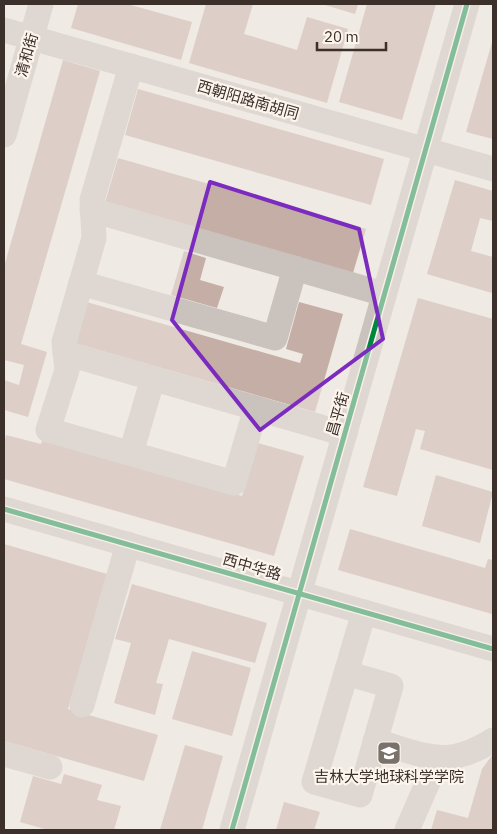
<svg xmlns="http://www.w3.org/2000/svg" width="497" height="834" viewBox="0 0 497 834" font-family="'IBM Plex Sans','Noto Sans SC',sans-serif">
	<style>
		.building { fill: #c5aea5 }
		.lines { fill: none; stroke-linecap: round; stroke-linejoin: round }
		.minor { stroke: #cac3bd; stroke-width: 25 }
		.cycleway-casing { stroke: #fcf5ed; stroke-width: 8 }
		.cycleway { stroke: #00873e; stroke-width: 5 }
		.marked { fill: none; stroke: #7b2cbf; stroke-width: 4; stroke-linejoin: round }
		.labels { text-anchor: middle; stroke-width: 4.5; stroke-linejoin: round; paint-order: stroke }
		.street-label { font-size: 15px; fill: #3c302a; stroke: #fcf5ed }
		.poi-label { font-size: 15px; fill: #3c302a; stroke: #fcf5ed }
	</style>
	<rect width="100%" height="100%" fill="#f0eae4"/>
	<g class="building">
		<path d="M78,4h49l65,18 -11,38 -110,-32z"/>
		<path d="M206,4h47l-9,30 53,16 10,-33 41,12 -21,74 -138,-40z"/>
		<path d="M322,4h36l-3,10z"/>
		<path d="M367,4h69l-34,116 -63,-18z"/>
		<path d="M493,39v100l-27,-7z"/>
		<path d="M63,60l37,11 -79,273 26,8 -19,65 -24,-7v-30l15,5 5,-20 -20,-5v-93z"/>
		<path d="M138,89l246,70 -13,46 -246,-70z"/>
		<path d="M118,158l248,71 -13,44 -248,-70z"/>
		<path d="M455,180l38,11v30l-13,-3 -9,33 22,6 -1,36 -65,-19z"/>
		<path d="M184,251l22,7 -6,22 24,7 -7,21 -46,-13z"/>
		<path d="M418,298l75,21v151l-73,-21 5,-18 -9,-2 -19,67 -34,-9z"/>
		<path d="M83,301l217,62 3,-9 -17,-5 13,-47 44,12 -28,98 -244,-70z"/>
		<path d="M6,435l35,9 2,-5 199,57 16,-53 46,13 -30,100 -270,-77v-35z"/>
		<path d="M436,475l57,17 -13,51 -58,-17z"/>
		<path d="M350,529l135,39 3,-9 5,1 -1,54 -154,-44z"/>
		<path d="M4,544l103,30 -39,135 90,26 -14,46 -140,-40z"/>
		<path d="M132,584l135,39 -12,40 -86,-24 -13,44 7,1 -8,31 -41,-12 17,-60 -16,-4z"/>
		<path d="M192,651l59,17 -19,68 -60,-17z"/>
		<path d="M185,745l38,11 -21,74h-42z"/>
		<path d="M493,754v76h-62l6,-20 31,8 14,-49z"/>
		<path d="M64,774l38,11 -5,15 24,6 -7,24h-66l-28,-8 13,-46 28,8z"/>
		<path d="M284,802l36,10 -6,18h-38z"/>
	</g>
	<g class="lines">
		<g class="minor">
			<path d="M4,30l489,139"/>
			<path d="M131,66l-39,134 2,38 -30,104 3,28 -19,60 186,53 22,-75"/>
			<path d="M4,135l37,-131"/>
			<path d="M92,210l292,84"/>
			<path d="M81,283l194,55 20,-70"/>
			<path d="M65,353l280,81"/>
			<path d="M131,453l22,-75"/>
			<path d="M4,509l489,140"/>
			<path d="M346,673l45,13 -31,109 -46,-13 50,-170"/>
			<path d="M82,705l46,-161"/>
			<path d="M375,741c50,14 71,29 118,-1"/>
			<path d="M4,754l46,13"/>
			<path d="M232,830l235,-826"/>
			<path d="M407,830l31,-71"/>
		</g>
		<g class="cycleway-casing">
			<g id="cycleway">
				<path d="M4,509l489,140"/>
				<path d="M232,830l235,-826"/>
			</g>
		</g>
		<use href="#cycleway" class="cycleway"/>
	</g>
	<path d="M0 0H497V834H0ZM210,182l149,47 24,110 -123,91 -88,-110z" fill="#f0eae4" fill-opacity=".55" fill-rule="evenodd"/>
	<path class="marked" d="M210,182l149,47 24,110 -123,91 -88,-110z"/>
	<defs>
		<g id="university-square" transform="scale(1.25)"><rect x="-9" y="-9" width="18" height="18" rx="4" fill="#7b716b" stroke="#fcf5ed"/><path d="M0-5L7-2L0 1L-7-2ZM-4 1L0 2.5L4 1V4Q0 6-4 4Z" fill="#fff"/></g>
	</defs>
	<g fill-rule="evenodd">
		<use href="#university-square" x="389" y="753"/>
	</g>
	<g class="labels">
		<g class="street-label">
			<text transform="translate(27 55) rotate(-74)" y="5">清和街</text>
			<text transform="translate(248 100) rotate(16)" y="5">西朝阳路南胡同</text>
			<text transform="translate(338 414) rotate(-74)" y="5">昌平街</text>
			<text transform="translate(252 567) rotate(16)" y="5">西中华路</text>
		</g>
		<g class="poi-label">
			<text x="389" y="782">吉林大学地球科学学院</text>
		</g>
	</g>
	<rect width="497" height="834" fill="none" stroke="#3c302a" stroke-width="10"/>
	<path d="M317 42v8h69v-8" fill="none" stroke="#3c302a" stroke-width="2.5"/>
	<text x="324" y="42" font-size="15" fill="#3c302a" stroke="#fcf5ed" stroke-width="4" paint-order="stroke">20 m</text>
</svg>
